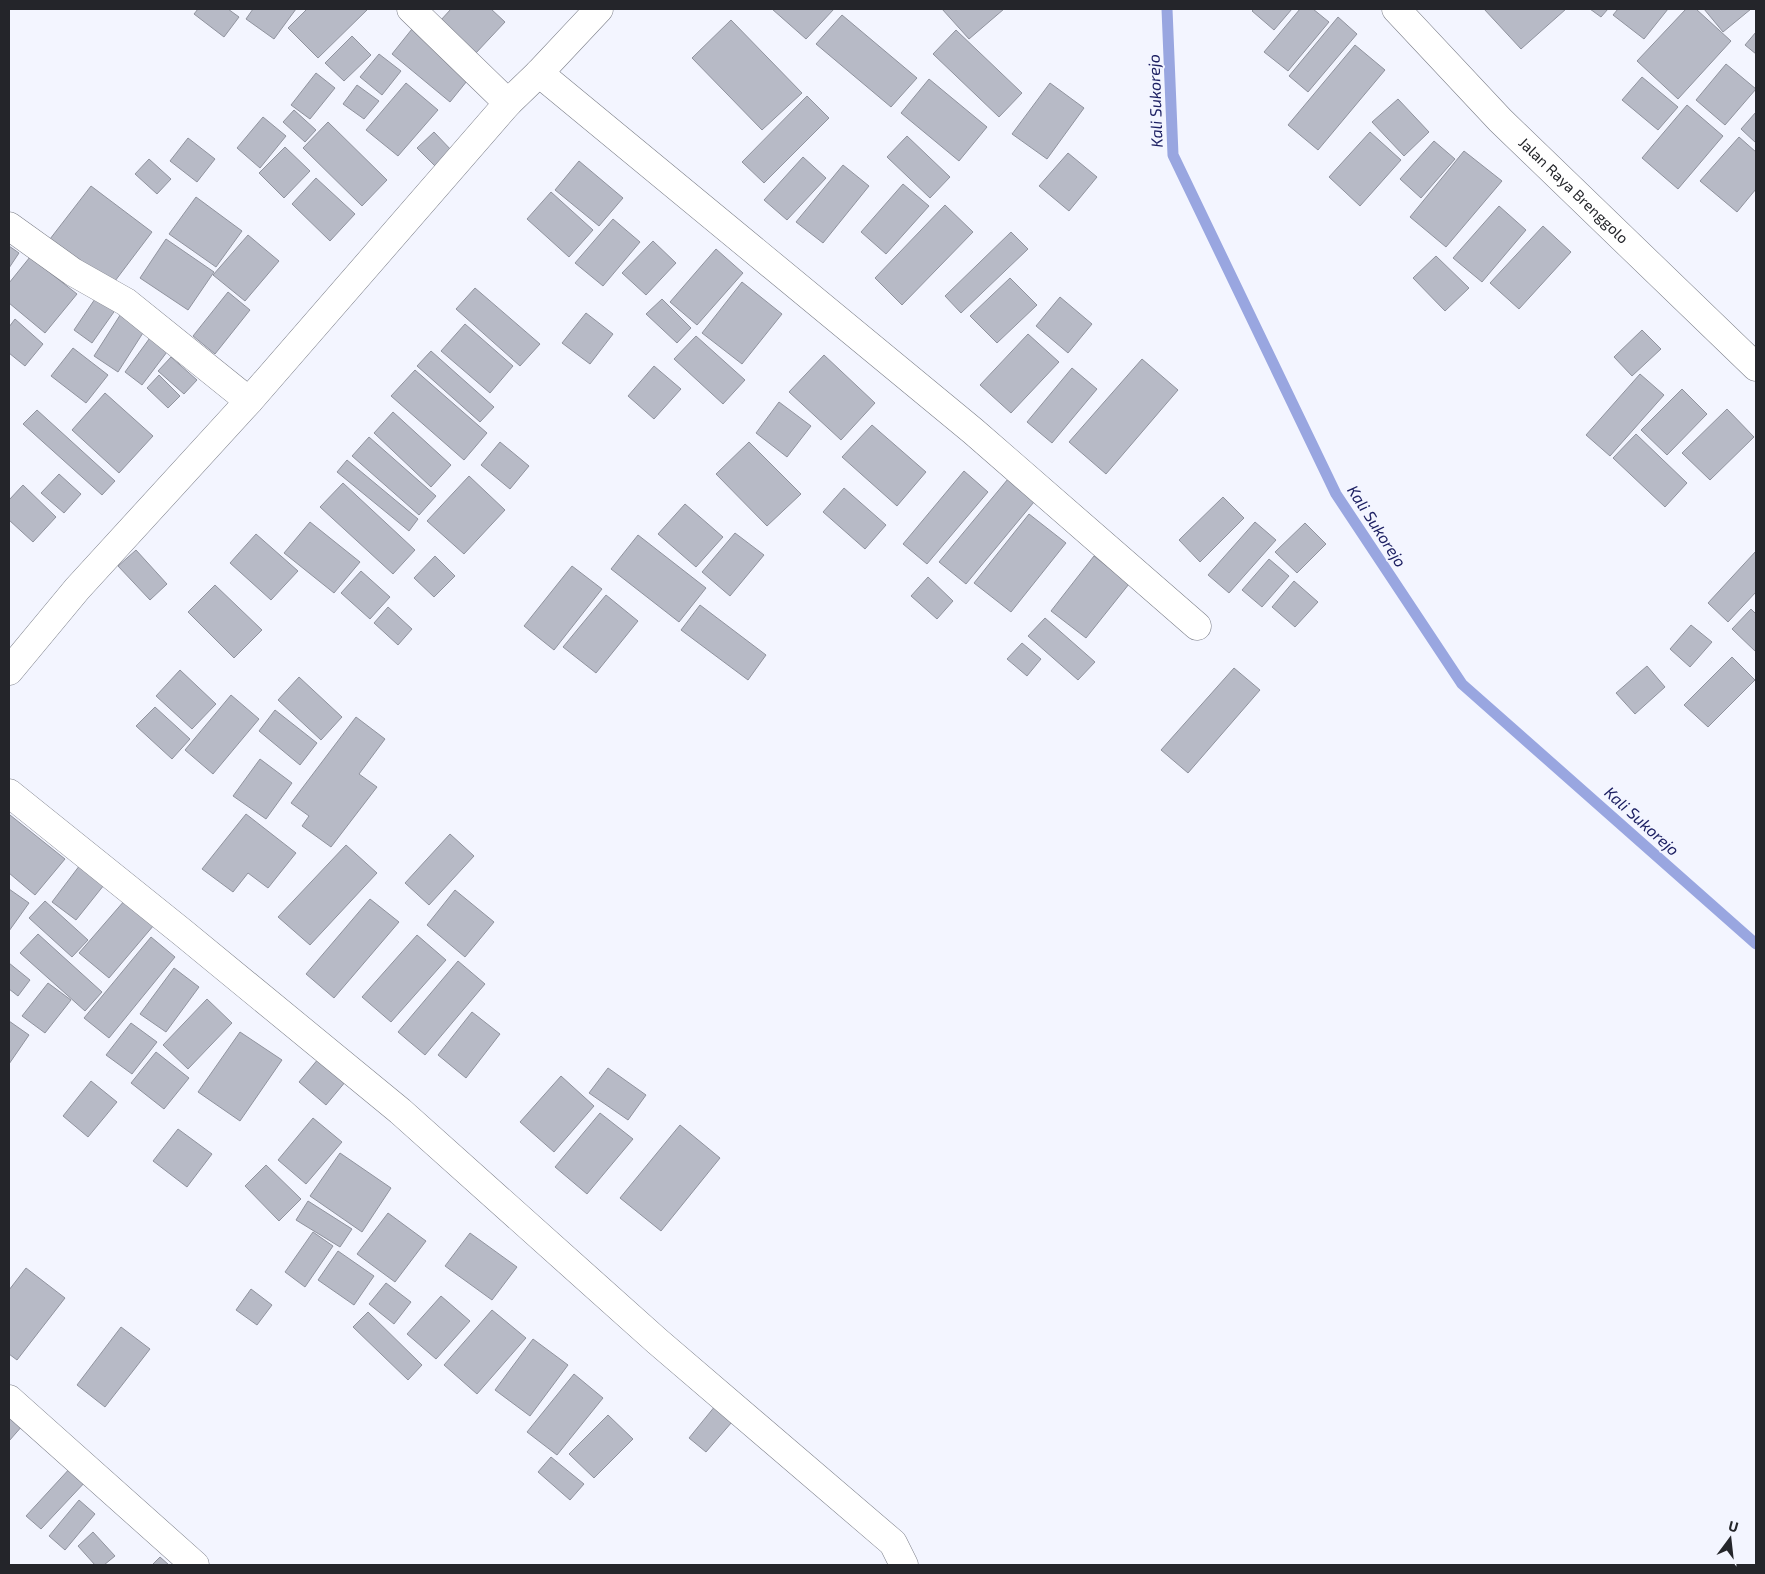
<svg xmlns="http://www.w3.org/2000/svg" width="1765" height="1574" viewBox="0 0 1765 1574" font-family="'Exo 2',sans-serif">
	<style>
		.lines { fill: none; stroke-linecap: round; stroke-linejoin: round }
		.stream { stroke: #99a6e0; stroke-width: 11 }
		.building { fill: #b7bac6; stroke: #90939e }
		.minor-casing { stroke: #7b7e88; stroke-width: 29 }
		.secondary-casing { stroke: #7b7e88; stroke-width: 29 }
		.minor { stroke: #fff; stroke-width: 28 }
		.secondary { stroke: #fff; stroke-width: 28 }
		.labels { text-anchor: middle; stroke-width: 4; stroke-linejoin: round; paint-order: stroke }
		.street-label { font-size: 15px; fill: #24252a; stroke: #f3f5ff }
		.water-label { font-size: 16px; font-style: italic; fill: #1d2063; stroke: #f3f5ff }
	</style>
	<rect width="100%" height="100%" fill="#f3f5ff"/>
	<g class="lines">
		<path class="stream" d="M1167,9l6,146 163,339 126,190 294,260"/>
	</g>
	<g class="building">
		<path d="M198,9h30l11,8 -15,20 -30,-23z"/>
		<path d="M253,9h43l-22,30 -28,-20z"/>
		<path d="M307,9h61l-50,49 -30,-30z"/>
		<path d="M451,9h40l14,13 -30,32 -35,-33z"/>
		<path d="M772,9h62l-28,30z"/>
		<path d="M942,9h62l-35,30z"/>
		<path d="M1254,9h38l-18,21 -22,-19z"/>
		<path d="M1300,9h13l16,13 -41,49 -24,-19z"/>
		<path d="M1484,9h82l-45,40z"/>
		<path d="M1590,9h18l-7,8z"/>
		<path d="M1618,9h50l-24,30 -31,-24z"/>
		<path d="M1686,9h10l35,32 -53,58 -41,-38z"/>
		<path d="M1704,9h47l-28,23z"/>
		<path d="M842,15l75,63 -26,29 -75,-63z"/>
		<path d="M1338,17l19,17 -49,58 -19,-16z"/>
		<path d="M731,20l71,73 -40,37 -70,-72z"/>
		<path d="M412,29l59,47 -21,26 -58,-48z"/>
		<path d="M956,30l66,63 -23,24 -66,-63z"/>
		<path d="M1756,32v22l-11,-9z"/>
		<path d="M352,36l19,19 -27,26 -19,-18z"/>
		<path d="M1355,45l30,25 -67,80 -30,-25z"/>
		<path d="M379,54l22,17 -19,24 -22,-18z"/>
		<path d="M1726,64l30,25 -31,36 -29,-25z"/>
		<path d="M316,73l19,15 -25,31 -19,-14z"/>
		<path d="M1642,77l36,30 -20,23 -36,-30z"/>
		<path d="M929,79l58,48 -28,34 -58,-48z"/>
		<path d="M406,83l32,27 -40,46 -32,-26z"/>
		<path d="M1050,83l34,25 -37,51 -35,-25z"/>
		<path d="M357,85l22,16 -15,18 -21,-15z"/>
		<path d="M807,96l22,22 -65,65 -22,-21z"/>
		<path d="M1398,99l31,33 -25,24 -32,-34z"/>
		<path d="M1687,105l36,31 -45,53 -36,-31z"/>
		<path d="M294,110l22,20 -11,12 -22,-20z"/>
		<path d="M1756,112v31l-15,-14z"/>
		<path d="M263,117l23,19 -26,32 -23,-20z"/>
		<path d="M328,122l59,58 -25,26 -59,-58z"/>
		<path d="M434,132l19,20 -16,16 -20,-20z"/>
		<path d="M1370,132l31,28 -41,46 -31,-29z"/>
		<path d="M907,136l43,41 -20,21 -43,-41z"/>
		<path d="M1739,137l17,15v37l-19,23 -37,-31z"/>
		<path d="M188,138l27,21 -18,23 -27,-21z"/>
		<path d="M1434,141l21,18 -34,39 -21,-19z"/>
		<path d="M285,147l25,24 -26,27 -25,-25z"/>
		<path d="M1464,151l38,30 -56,66 -36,-30z"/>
		<path d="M1068,153l29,24 -28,34 -30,-25z"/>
		<path d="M803,157l23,21 -39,42 -23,-20z"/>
		<path d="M149,159l22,20 -14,15 -22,-20z"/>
		<path d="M579,161l44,37 -24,28 -44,-36z"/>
		<path d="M843,165l26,21 -46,57 -27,-21z"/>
		<path d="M316,178l39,36 -25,27 -38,-37z"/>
		<path d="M903,184l26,22 -43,48 -25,-22z"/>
		<path d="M91,186l61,46 -40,53 -62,-46z"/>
		<path d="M551,192l42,38 -24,27 -42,-38z"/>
		<path d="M196,197l46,34 -26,36 -47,-33z"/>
		<path d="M945,205l28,27 -71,73 -27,-27z"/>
		<path d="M1499,206l27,24 -44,52 -29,-24z"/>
		<path d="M613,219l27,23 -37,44 -28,-23z"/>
		<path d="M1543,226l28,26 -52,57 -29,-26z"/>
		<path d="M1011,232l17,17 -67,64 -16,-17z"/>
		<path d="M248,235l31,26 -34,40 -32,-26z"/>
		<path d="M166,239l48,33 -26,38 -48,-32z"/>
		<path d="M653,241l23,22 -30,32 -24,-22z"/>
		<path d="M9,246l10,7 -10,15z"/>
		<path d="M716,249l27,24 -46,52 -27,-23z"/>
		<path d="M1436,256l33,32 -24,23 -32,-33z"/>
		<path d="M30,257l47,37 -32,39 -36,-30v-20z"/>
		<path d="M1010,278l27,27 -40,38 -27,-27z"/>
		<path d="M742,282l40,32 -40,50 -40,-31z"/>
		<path d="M475,288l65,56 -20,22 -64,-57z"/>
		<path d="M228,292l22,18 -35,44 -22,-18z"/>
		<path d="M97,296l19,13 -24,34 -18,-13z"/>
		<path d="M1060,297l32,27 -24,29 -32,-27z"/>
		<path d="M662,299l29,29 -14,15 -31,-29z"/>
		<path d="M124,309l24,16 -30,47 -24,-16z"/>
		<path d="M586,313l27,21 -23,30 -28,-21z"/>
		<path d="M15,319l28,25 -18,22 -16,-13v-26z"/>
		<path d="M465,324l48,42 -23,27 -49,-42z"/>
		<path d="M1642,330l19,19 -29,27 -18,-19z"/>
		<path d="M1028,334l31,28 -48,51 -31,-28z"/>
		<path d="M152,335l18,13 -28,37 -17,-13z"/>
		<path d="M696,336l49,44 -22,24 -49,-45z"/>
		<path d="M73,348l35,27 -22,28 -35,-27z"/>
		<path d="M431,351l63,56 -14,15 -63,-56z"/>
		<path d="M824,355l51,48 -34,37 -52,-48z"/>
		<path d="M171,357l26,23 -13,14 -26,-23z"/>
		<path d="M1142,359l36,31 -72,84 -37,-32z"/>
		<path d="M654,366l27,23 -27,30 -26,-23z"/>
		<path d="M1072,368l25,21 -45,54 -25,-21z"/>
		<path d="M415,370l72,63 -23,27 -73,-64z"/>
		<path d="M1640,374l24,21 -54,61 -24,-21z"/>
		<path d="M159,375l21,21 -12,12 -21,-20z"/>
		<path d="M1682,389l25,25 -40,41 -26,-25z"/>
		<path d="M105,393l48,43 -34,37 -47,-43z"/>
		<path d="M779,402l32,24 -24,31 -31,-24z"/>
		<path d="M1727,409l27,28 -44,43 -28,-27z"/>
		<path d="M37,410l78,71 -13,14 -79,-71z"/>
		<path d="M393,412l58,53 -20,22 -57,-54z"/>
		<path d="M872,425l54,47 -29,34 -55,-49z"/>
		<path d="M1636,434l51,49 -22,24 -52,-49z"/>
		<path d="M369,437l67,59 -17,19 -67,-59z"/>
		<path d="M500,442l29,24 -19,23 -29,-24z"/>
		<path d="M749,442l52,52 -34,32 -51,-52z"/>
		<path d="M347,460l71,59 -9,12 -72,-59z"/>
		<path d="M964,471l24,21 -61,72 -24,-20z"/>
		<path d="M59,474l22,20 -17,19 -23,-20z"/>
		<path d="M469,476l36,34 -41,44 -37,-33z"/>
		<path d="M1008,479l26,23 -68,82 -27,-22z"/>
		<path d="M343,483l72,67 -22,24 -73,-67z"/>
		<path d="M23,485l33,32 -23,25 -24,-22v-20z"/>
		<path d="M844,488l42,37 -21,24 -42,-37z"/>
		<path d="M1223,497l21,21 -44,44 -21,-22z"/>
		<path d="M685,504l38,33 -27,30 -38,-33z"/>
		<path d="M1029,514l37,29 -55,69 -37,-29z"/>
		<path d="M310,522l50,40 -26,31 -50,-40z"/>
		<path d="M1255,522l21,18 -47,53 -21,-18z"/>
		<path d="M1305,523l21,21 -29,29 -22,-21z"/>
		<path d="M735,533l29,22 -34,41 -28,-24z"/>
		<path d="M256,534l42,37 -27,29 -41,-37z"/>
		<path d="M638,535l68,53 -27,34 -68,-53z"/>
		<path d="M136,550l31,34 -17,16 -32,-34z"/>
		<path d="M1756,551v41l-28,30 -20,-19z"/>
		<path d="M435,556l20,20 -21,21 -20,-19z"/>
		<path d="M1094,556l35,28 -43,54 -35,-27z"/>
		<path d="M1269,559l20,17 -27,31 -20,-17z"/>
		<path d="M572,566l30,23 -48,61 -30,-24z"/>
		<path d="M361,571l29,26 -20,22 -29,-26z"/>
		<path d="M928,577l25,24 -16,18 -26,-23z"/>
		<path d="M1294,581l24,21 -23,25 -23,-20z"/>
		<path d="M215,585l47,45 -28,28 -46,-46z"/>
		<path d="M606,595l32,26 -42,52 -33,-26z"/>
		<path d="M700,605l66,50 -18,25 -67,-50z"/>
		<path d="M388,607l24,22 -14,16 -24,-22z"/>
		<path d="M1751,609l5,5v38l-24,-23z"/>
		<path d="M1045,618l50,44 -17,18 -50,-44z"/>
		<path d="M1691,625l21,17 -22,25 -20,-18z"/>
		<path d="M1022,643l19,16 -14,17 -20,-17z"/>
		<path d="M1732,657l23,23 -47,47 -24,-22z"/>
		<path d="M1647,666l18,21 -30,27 -19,-21z"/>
		<path d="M1234,668l26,22 -72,83 -27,-23z"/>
		<path d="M180,670l36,34 -24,25 -36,-33z"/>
		<path d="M299,677l43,40 -21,23 -43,-40z"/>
		<path d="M231,695l28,24 -46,55 -28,-24z"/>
		<path d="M155,707l35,32 -18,20 -36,-33z"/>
		<path d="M275,710l42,33 -17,22 -41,-34z"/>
		<path d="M356,717l29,22 -26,35 18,13 -46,60 -29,-21 7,-10 -18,-13z"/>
		<path d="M260,759l32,24 -26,36 -33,-23z"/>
		<path d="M246,814l50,39 -28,35 -20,-15 -15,19 -31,-23z"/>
		<path d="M10,815l55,44 -30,36 -26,-22v-56z"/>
		<path d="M450,834l24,22 -45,49 -24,-22z"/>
		<path d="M346,845l31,28 -67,72 -32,-28z"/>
		<path d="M83,861l25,19 -32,40 -24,-18z"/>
		<path d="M9,889l20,14 -20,28z"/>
		<path d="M455,890l39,32 -29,35 -38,-32z"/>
		<path d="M370,899l29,23 -65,76 -28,-24z"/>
		<path d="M125,900l29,25 -45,53 -30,-25z"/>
		<path d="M45,901l43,39 -16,17 -43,-39z"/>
		<path d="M38,934l64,58 -17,19 -65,-58z"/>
		<path d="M417,935l29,25 -55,62 -29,-25z"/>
		<path d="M151,937l24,20 -66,81 -25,-20z"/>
		<path d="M458,961l27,23 -60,71 -27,-23z"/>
		<path d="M9,963l21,17 -12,16 -9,-7z"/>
		<path d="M174,968l25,19 -33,45 -26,-18z"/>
		<path d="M48,983l23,17 -26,33 -23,-17z"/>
		<path d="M207,999l25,24 -44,46 -25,-24z"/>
		<path d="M472,1012l28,22 -34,44 -28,-23z"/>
		<path d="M9,1021l20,14 -20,29z"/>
		<path d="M131,1023l26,19 -25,32 -26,-19z"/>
		<path d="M240,1032l42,28 -42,61 -42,-29z"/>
		<path d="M156,1052l33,26 -25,31 -33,-26z"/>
		<path d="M319,1058l27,23 -20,24 -27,-23z"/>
		<path d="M608,1068l38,27 -18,25 -39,-27z"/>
		<path d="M561,1076l33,30 -40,46 -34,-30z"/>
		<path d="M91,1081l26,21 -29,35 -25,-21z"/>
		<path d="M600,1113l33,26 -46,55 -32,-27z"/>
		<path d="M313,1118l29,24 -36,42 -28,-24z"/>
		<path d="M680,1125l40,33 -59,73 -41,-33z"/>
		<path d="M178,1129l34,25 -25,33 -34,-26z"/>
		<path d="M340,1153l51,35 -29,44 -52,-36z"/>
		<path d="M266,1165l35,34 -22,22 -34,-35z"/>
		<path d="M308,1201l44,28 -12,18 -44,-27z"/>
		<path d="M388,1213l38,28 -31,41 -38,-28z"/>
		<path d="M313,1232l20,14 -28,41 -20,-15z"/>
		<path d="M470,1233l47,34 -25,33 -47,-34z"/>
		<path d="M338,1251l36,25 -20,29 -36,-25z"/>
		<path d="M26,1268l39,30 -48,62 -8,-6v-64z"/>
		<path d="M386,1283l25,19 -17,22 -25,-20z"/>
		<path d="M251,1289l21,16 -15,20 -21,-15z"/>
		<path d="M441,1296l29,25 -34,38 -29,-25z"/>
		<path d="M492,1310l34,28 -49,56 -33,-29z"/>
		<path d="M368,1312l54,53 -14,15 -55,-53z"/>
		<path d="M121,1327l29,22 -45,58 -28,-22z"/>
		<path d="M533,1339l35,26 -38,51 -35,-26z"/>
		<path d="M574,1374l29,24 -46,57 -30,-23z"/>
		<path d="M720,1400l18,15 -32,37 -17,-14z"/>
		<path d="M9,1412l14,13 -14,16z"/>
		<path d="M608,1415l25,24 -39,39 -25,-24z"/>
		<path d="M551,1457l33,27 -14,16 -32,-28z"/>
		<path d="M72,1466l15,14 -46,49 -15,-13z"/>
		<path d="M79,1500l16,14 -30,36 -16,-14z"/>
		<path d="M93,1532l22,24 -11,9h-9l-17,-19z"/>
		<path d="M160,1557l9,8h-17z"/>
	</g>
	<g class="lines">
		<g class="minor-casing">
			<g id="minor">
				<path d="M411,9l97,94"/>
				<path d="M539,73l434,358 224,195"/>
				<path d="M9,226l64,46 53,30 123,99"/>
				<path d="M9,671l68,-82 172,-188 259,-298 31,-30 60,-64"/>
				<path d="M9,793l173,139 218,179 257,230 236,202 11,22"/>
				<path d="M9,1399l186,166"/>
			</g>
		</g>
		<g class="secondary-casing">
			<g id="secondary">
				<path id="s1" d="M1396,9l104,111 256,247"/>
			</g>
		</g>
		<use href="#minor" class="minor"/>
		<use href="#secondary" class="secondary"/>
	</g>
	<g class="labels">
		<g class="street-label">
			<text dy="5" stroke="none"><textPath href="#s1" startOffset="254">Jalan Raya Brenggolo</textPath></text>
		</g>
		<g class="water-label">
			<text transform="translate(1155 101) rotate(-92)" y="6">Kali Sukorejo</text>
			<text transform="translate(1377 526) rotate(57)" y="6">Kali Sukorejo</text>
			<text transform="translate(1642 821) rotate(42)" y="6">Kali Sukorejo</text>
		</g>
	</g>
	<rect width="1765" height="1574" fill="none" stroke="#24252a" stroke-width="20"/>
	<g transform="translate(1730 1539) rotate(15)" stroke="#f3f5ff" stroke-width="4" paint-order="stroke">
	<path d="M0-4L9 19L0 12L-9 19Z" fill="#24252a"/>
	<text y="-8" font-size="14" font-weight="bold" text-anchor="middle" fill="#24252a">U</text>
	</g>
</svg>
